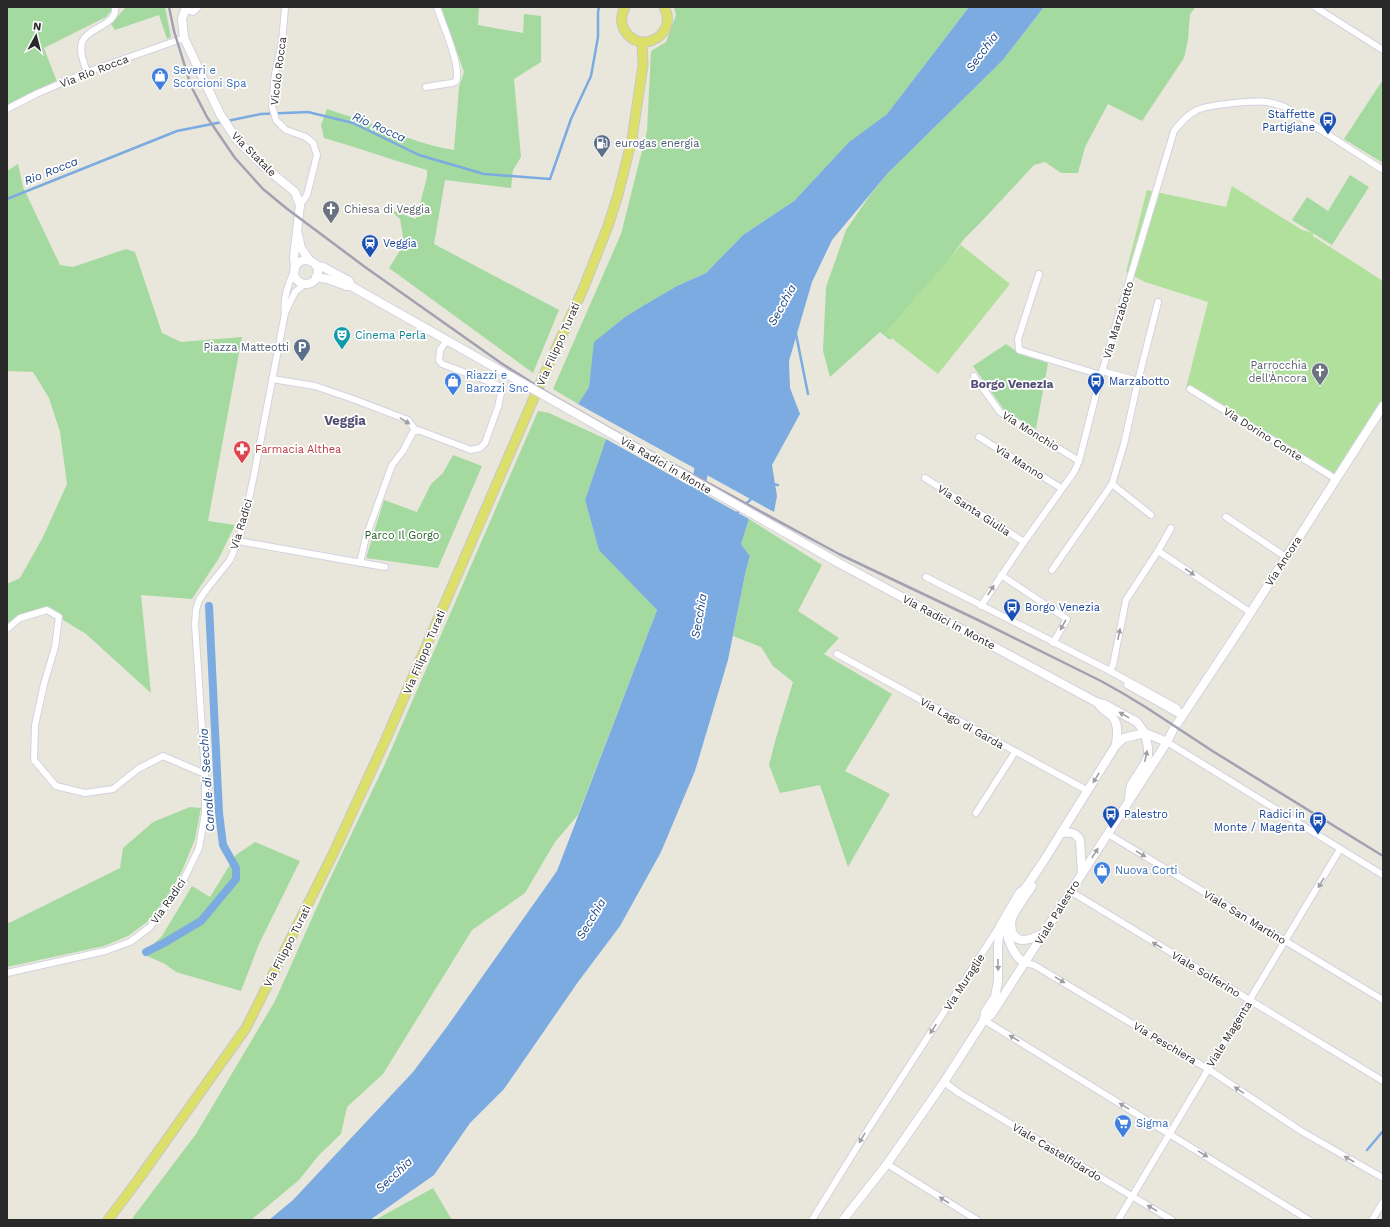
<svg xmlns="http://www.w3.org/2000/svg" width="1390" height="1227" viewBox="0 0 1390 1227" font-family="'Work Sans',sans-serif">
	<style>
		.green { fill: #a4da9f }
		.pitch { fill: #b1e09c }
		.water { fill: #7babe0 }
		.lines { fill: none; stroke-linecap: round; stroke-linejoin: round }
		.stream { stroke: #7babe0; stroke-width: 2.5 }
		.canal { stroke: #7babe0; stroke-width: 8 }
		.river { stroke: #7babe0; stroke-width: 14 }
		.street-casing { stroke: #d3d2e0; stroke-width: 8 }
		.secondary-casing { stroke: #d3d2e0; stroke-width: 10 }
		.primary-casing { stroke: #c7c7c7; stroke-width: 11 }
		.street { stroke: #fff; stroke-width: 6 }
		.secondary { stroke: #fff; stroke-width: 8 }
		.primary { stroke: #dddf6b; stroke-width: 9 }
		.rail { stroke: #a2a0b1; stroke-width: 2.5 }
		.secondary-bridge-casing { stroke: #d3d2e0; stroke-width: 10; stroke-linecap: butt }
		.secondary-bridge { stroke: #fff; stroke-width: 8 }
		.oneway { fill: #9f9f9f }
		.labels { text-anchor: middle; stroke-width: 3.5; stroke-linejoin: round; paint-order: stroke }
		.shop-label { font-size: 11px; fill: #366cbe; stroke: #fff; text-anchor: start }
		.street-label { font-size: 11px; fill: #292929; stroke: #fff }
		.transit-label { font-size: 11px; fill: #164399; stroke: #fff; text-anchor: start }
		.service-label { font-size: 11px; fill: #4e5e75; stroke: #fff; text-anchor: start }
		.worship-label { font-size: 11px; fill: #5b616d; stroke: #fff; text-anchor: start }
		.culture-label { font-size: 11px; fill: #0d838f; stroke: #fff; text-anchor: start }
		.health-label { font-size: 11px; fill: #be3a42; stroke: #fff; text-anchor: start }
		.park-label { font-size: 11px; fill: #225d25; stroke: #fff }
		.water-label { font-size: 12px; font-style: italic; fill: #1d4889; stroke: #fff }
		.neighbourhood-label { font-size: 12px; font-weight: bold; fill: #524f74; stroke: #fff }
		.quarter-label { font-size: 13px; font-weight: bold; fill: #524f74; stroke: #fff }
	</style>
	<rect width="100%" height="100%" fill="#e9e7dc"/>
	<g class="green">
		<path d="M7,7h107l-8,10 -62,31 13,34 -50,23z"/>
		<path d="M126,7h39l6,30 -4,2 -8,-24 -44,15 -4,-6z"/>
		<path d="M441,7h38l-1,18 45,8 1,-19 17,2v46l-27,17 7,78 -8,13 -2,18 -66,-8 -11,64 125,66 -26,63 -144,-105 10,-16 4,-16 -3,-17 -10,-9 26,9 11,-42v-7c-35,-10 -68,-22 -103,-32l-3,-13 6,-16c11,4 22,7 33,11 31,11 61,25 94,30l5,-63 5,-15z"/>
		<path d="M674,7h295l-82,107 -38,28 -55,59 -51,34 -37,38 -29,13 -31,18 -21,13 -30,25 -6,45 -11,17 -25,-15 68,-155 26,-103 4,-80 15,-9 10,-27z"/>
		<path d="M1044,7h152l-6,7 -2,26 -4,18 -42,63 -34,-17 -23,43 -7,26h-17l-16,-11 -11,3 -52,56 -18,18 -74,101 -10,-8 -50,45 -7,-26 3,-64 20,-57 22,-32 20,-25 114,-112z"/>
		<path d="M1382,81h1v82l-39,-24z"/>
		<path d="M18,164l5,23 37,78 13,2 53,-18 9,3 27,81 19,9 61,-5 -34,184 27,4 -16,33 -27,41 -51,-4 10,98 -65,-59 -39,-24 -27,8 -13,11v-45l13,-6 23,-41 24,-53 -7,-52 -11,-34 -16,-26 -24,-1 -2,2v-202z"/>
		<path d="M1350,175l19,12 -37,58 -40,-25 15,-23 21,14z"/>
		<path d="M1006,344l14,10 28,9 -12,66 -31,-18 -32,-45z"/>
		<path d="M538,411l11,2 57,26 -21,61 14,49 58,61 -79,205 -23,27 -30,51 -53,37 -89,144 -36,33 -6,27 -22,21 -20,25 -48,40h-120l65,-86 79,-133 50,-112 60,-125z"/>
		<path d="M453,455l29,11 -44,102 -72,-10 18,-58 33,12 14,-28 12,-11z"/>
		<path d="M749,519l73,46 -24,46 41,27 -15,16 68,40 -47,77 45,23 -42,73 -28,-82 -40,8 -11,-28 7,-27 17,-56 -20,-16 -12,-19 -28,-11 13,-66 4,-14 -9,-12z"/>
		<path d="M190,807l11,1 -6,31 -13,32 -15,26 -20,25 -19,14 -24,10 -97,21v-44l4,-1 109,-54 3,-20 30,-26z"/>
		<path d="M255,842l45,19 -41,83 -18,47 -65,-19 -11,-8 -22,-10 19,-18 30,-50 18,11 26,-42z"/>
		<path d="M433,1188l19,32h-77z"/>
	</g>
	<g class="pitch">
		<path d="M1232,186l70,44 11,3v3l70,45v128l-46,71 -151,-92 22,-86 -63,-20 -19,-10 21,-82 79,17z"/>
		<path d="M961,245l49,39 -72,90 -53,-41z"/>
	</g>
	<g class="water">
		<path d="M969,7h75l-42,54 -114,112 -56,67 -20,42 -23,79 1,27 10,26 -28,51 5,31 -3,16 -196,-108 11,-17 5,-45 31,-25 21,-13 31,-18 29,-13 37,-38 51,-34 55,-59 38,-28z"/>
		<path d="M606,439l143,80 -8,25 9,12 -4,14 -18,90 -33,111 -34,81 -41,74 -42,56 -74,107 -34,34 -36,52 -64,45h-101l24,-20 120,-128 33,-44 111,-157 100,-261 -58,-60 -14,-50z"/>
	</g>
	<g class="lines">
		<g class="stream">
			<path d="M227,121l34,-7 47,-2 45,11 66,32 65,19 66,5 21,-60 20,-43 7,-39v-25l1,-5"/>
			<path d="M7,199l170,-68 45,-9"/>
			<path d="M796,334l12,60"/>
			<path d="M772,484l6,1"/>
			<path d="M736,514l16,-16"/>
			<path d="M1367,1150l16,-19"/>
		</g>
		<path class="canal" d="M146,952l18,-9 37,-22 35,-42v-11l-13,-23 -4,-32 -10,-207"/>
		<path class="river" d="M701,508l-4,-11 7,-45"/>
		<g class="street-casing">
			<g id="street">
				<path d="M285,7l-3,36 -7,31 -3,32 4,14 10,10 20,7 7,6 4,12 -10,40 -7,10"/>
				<path d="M1315,7l68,43"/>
				<path d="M185,9l8,3 5,-5"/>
				<path d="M87,72c-3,-9 -8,-20 -5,-30 6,-15 36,-17 33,-35"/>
				<path d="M426,87l26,-4 4,-2c6,-14 -14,-58 -19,-74"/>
				<path d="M7,109l29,-15 51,-22 97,-34"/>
				<path d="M1039,274l-21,65 1,11 82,25"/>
				<path d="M285,313l10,-21 11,-9"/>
				<path d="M1102,371l36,10"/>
				<path d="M974,376l26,36 79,49"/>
				<path d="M272,379l43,7 38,13 55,21 8,11"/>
				<path d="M1190,389l146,90"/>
				<path d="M979,437l82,51"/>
				<path d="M925,478l99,64"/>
				<path d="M1112,484l39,31"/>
				<path d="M1226,517l60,40"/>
				<path d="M238,541l147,26"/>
				<path d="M1158,551l92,61"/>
				<path d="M360,563l6,-26 26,-72 11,-14 10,-19 5,-2 53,20 9,-2 5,-5 13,-36 3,-14 -2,-7 -6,-3 -51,-19 -3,-4 1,-10 7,-10"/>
				<path d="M1052,570l60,-86 12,-40 14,-63 20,-79"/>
				<path d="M1001,575l66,44 -14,24"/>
				<path d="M926,577l184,94 67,37 5,8"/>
				<path d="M981,606l43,-64 50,-70 5,-11 22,-86 73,-244c7,-9 13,-16 23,-21 11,-5 57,-10 70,-8 6,1 12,3 18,5l98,63"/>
				<path d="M7,629l13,-11 27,-8 12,7 -4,30 -11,37 -9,41 -1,35 22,26 29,7 28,-4 25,-20 25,-13 42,18"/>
				<path d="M837,654l251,137"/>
				<path d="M1110,671l3,-6 13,-65 32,-49 13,-23"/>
				<path d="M1127,685l55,31"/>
				<path d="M1167,742l216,133"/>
				<path d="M976,813l39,-61"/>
				<path d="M1108,834l275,166"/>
				<path d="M1070,891l313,190"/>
				<path d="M1025,963l9,2 174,104 93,62 82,47"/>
				<path d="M7,973l98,-22 25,-9 20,-15 20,-26 14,-22 15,-31 6,-35v-39l-10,-150 1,-14 3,-10 7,-10 24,-30 8,-19 6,-19 10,-47 31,-162c-2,-13 3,-30 9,-41"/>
				<path d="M984,1020l325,200"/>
				<path d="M944,1082l15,11 213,127"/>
				<path d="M887,1164l90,56"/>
				<path d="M812,1220l55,-89 132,-204"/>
				<path d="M1118,1220l222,-371"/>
				<path d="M1372,1220l11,-18"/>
			</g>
		</g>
		<g class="secondary-casing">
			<g id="secondary">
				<path d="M186,7l-4,12 2,19 36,76 17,26 24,24 34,28 5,13 -6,52 1,12"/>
				<path d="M298,235l3,13 9,13"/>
				<circle cx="306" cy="272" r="12"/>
				<path d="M316,265l7,2 26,14 2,5"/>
				<path d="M316,277l12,2 19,7h4l159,90"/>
				<path d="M837,562l261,141 6,1 33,18 8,11 22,9"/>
				<path d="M1098,703c4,8 13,10 16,16 5,7 3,18 2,26"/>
				<path d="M1177,724l65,-98 141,-220"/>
				<path d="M1129,797l2,-12 13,-20 4,-9v-8l-3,-15"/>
				<path d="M1061,833c9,-1 15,-1 19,7l2,33"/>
				<path d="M1032,886c-6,10 -16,22 -20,32 -1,4 -1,9 0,13 5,16 21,7 32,2"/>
				<path d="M1008,918c-1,4 -3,9 -2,13 2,10 9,27 19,32"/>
				<path d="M984,1020l7,-5 176,-273 6,-12"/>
				<path d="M843,1220l44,-56 57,-82 40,-62 1,-8 10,-15 3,-16v-35l2,-20 20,-34 4,-2 19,-28 73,-117 8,-7 21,-5"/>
			</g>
		</g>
		<g class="primary-casing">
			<g id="primary">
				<path d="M625,7c-4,8 -5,16 0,24 16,25 54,3 39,-24"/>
				<path d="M108,1220l30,-40 108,-152 87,-174 53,-115 157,-362 41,-90 24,-61 10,-31 14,-56 11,-74 -1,-23"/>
			</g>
		</g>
		<use href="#street" class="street"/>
		<use href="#secondary" class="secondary"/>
		<use href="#primary" class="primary"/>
		<path class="rail" d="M169,7l5,24 17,55 16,31 28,41 28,31 23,19 79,59 136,96 49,31 112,64 177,96 139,66 123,61 23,13 23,14 67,44 169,104"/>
		<g class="secondary-bridge-casing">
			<path id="secondary-bridge" d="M510,376l327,186"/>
		</g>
		<use href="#secondary-bridge" class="secondary-bridge"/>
	</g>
	<defs><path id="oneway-solid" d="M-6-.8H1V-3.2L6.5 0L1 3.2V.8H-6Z"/></defs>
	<g class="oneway">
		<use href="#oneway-solid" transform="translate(405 421) rotate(32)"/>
		<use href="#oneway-solid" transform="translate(1190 572) rotate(34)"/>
		<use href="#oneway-solid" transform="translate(991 590) rotate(-57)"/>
		<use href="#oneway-solid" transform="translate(1063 625) rotate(119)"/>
		<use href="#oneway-solid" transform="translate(1119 634) rotate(-79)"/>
		<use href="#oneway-solid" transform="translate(1124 715) rotate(-151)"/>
		<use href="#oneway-solid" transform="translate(1146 756) rotate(-78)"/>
		<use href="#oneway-solid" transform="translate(1096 778) rotate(122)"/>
		<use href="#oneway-solid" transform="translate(1095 853) rotate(-57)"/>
		<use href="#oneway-solid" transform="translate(1141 854) rotate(31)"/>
		<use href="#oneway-solid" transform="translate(1321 883) rotate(121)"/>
		<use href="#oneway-solid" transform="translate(1157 945) rotate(-149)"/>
		<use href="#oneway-solid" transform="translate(998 965) rotate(89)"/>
		<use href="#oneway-solid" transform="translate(1060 980) rotate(31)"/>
		<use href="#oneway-solid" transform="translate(933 1029) rotate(123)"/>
		<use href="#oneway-solid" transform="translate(1014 1038) rotate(-149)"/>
		<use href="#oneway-solid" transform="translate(1239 1090) rotate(-146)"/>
		<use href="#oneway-solid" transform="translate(1124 1106) rotate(-149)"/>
		<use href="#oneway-solid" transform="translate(862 1138) rotate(121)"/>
		<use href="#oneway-solid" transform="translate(1203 1154) rotate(32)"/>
		<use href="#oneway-solid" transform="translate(1349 1159) rotate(-150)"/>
		<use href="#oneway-solid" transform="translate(944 1200) rotate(-148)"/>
		<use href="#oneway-solid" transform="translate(1152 1208) rotate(-149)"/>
	</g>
	<defs>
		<g id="shop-pin" transform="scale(0.9)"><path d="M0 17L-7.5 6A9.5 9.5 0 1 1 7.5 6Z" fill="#3f7fe0" stroke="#fff"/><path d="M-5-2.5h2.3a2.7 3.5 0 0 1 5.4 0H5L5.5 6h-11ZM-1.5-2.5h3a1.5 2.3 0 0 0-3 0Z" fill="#fff"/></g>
		<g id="bus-pin" transform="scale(0.9)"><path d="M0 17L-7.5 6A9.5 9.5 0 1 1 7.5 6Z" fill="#1a4fb4" stroke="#fff"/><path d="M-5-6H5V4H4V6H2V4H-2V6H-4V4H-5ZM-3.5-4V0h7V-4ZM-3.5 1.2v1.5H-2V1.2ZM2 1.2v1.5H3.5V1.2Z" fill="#fff"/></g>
		<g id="fuel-pin" transform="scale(0.9)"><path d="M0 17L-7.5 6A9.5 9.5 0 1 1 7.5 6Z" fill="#5c6f8a" stroke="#fff"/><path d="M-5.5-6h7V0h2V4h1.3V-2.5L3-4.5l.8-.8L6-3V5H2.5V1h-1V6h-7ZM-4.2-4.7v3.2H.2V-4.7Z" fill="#fff"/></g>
		<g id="church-pin" transform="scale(0.9)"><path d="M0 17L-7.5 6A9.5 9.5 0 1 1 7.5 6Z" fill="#6b7280" stroke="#fff"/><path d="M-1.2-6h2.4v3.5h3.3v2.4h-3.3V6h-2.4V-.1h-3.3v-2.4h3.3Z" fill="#fff"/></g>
		<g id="station-pin" transform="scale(0.9)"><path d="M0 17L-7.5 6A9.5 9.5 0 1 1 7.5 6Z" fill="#1a4fb4" stroke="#fff"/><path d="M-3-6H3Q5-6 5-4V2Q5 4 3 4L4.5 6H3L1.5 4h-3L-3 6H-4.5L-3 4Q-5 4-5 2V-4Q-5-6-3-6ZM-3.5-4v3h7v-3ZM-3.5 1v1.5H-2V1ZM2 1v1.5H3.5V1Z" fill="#fff"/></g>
		<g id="theatre-pin" transform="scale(0.9)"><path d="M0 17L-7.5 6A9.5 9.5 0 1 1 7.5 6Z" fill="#0f9aa8" stroke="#fff"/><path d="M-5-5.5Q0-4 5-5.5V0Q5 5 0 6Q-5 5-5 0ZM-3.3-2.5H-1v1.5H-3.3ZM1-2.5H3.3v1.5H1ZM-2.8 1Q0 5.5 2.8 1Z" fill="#fff"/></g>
		<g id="parking-pin" transform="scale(0.9)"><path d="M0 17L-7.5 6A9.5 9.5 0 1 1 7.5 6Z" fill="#5c6f8a" stroke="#fff"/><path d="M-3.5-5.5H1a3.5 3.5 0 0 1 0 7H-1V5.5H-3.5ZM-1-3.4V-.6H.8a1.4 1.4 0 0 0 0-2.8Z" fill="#fff"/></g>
		<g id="pharmacy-pin" transform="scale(0.9)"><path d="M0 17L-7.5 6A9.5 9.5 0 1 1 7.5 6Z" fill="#e0444e" stroke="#fff"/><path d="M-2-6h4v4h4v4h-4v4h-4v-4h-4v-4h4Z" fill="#fff"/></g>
		<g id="supermarket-pin" transform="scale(0.9)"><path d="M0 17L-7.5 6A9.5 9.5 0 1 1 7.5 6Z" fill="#3f7fe0" stroke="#fff"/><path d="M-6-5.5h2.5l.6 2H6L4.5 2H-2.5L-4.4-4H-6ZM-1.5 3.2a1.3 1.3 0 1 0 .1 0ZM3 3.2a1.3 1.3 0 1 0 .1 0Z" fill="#fff"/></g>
	</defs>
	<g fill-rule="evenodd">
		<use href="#shop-pin" x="160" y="76"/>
		<use href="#bus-pin" x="1328" y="120"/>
		<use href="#fuel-pin" x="602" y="143"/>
		<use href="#church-pin" x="331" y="209"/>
		<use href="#station-pin" x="370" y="243"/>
		<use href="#theatre-pin" x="342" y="335"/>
		<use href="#parking-pin" x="302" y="347"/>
		<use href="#church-pin" x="1320" y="371"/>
		<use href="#shop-pin" x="453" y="381"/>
		<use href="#bus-pin" x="1096" y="381"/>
		<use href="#pharmacy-pin" x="242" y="449"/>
		<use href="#bus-pin" x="1012" y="607"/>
		<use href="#bus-pin" x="1111" y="814"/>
		<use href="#bus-pin" x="1318" y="820"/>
		<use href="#shop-pin" x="1102" y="870"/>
		<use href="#supermarket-pin" x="1123" y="1123"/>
	</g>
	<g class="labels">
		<g class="shop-label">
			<text x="173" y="74">Severi e<tspan x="173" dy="13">Scorcioni Spa</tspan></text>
			<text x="466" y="379">Riazzi e<tspan x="466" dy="13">Barozzi Snc</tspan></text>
			<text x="1115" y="874">Nuova Corti</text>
			<text x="1136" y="1127">Sigma</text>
		</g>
		<g class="street-label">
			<text transform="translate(94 71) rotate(-21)" y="4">Via Rio Rocca</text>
			<text transform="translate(278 71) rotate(-83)" y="4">Vicolo Rocca</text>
			<text transform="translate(254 154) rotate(45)" y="4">Via Statale</text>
			<text transform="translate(1118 320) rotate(-73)" y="4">Via Marzabotto</text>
			<text transform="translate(558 344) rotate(-66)" y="4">Via Filippo Turati</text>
			<text transform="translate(1031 431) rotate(32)" y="4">Via Monchio</text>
			<text transform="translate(1263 434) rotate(32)" y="4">Via Dorino Conte</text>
			<text transform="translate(1020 462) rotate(32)" y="4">Via Manno</text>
			<text transform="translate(666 465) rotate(30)" y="4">Via Radici in Monte</text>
			<text transform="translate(974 510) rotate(33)" y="4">Via Santa Giulia</text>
			<text transform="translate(241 524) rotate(-73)" y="4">Via Radici</text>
			<text transform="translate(1283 561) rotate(-57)" y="4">Via Ancora</text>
			<text transform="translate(949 622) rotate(28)" y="4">Via Radici in Monte</text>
			<text transform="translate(424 652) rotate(-67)" y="4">Via Filippo Turati</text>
			<text transform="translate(962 723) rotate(29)" y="4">Via Lago di Garda</text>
			<text transform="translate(168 901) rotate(-55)" y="4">Via Radici</text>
			<text transform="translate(1057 912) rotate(-58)" y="4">Viale Palestro</text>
			<text transform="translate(1245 917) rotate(31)" y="4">Viale San Martino</text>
			<text transform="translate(287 946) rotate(-63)" y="4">Via Filippo Turati</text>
			<text transform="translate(1206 974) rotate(31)" y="4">Viale Solferino</text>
			<text transform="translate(964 982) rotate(-57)" y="4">Via Muraglie</text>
			<text transform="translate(1229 1034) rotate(-58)" y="4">Viale Magenta</text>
			<text transform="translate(1165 1043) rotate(31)" y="4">Via Peschiera</text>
			<text transform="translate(1057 1152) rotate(31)" y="4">Viale Castelfidardo</text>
		</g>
		<g class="transit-label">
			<text x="1315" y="118" text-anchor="end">Staffette<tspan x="1315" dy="13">Partigiane</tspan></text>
			<text x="383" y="247">Veggia</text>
			<text x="1109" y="385">Marzabotto</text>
			<text x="1025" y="611">Borgo Venezia</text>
			<text x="1124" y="818">Palestro</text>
			<text x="1305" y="818" text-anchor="end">Radici in<tspan x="1305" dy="13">Monte / Magenta</tspan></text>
		</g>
		<g class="service-label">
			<text x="615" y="147">eurogas energia</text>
			<text x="289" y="351" text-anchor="end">Piazza Matteotti</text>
		</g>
		<g class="worship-label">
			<text x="344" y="213">Chiesa di Veggia</text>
			<text x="1307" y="369" text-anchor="end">Parrocchia<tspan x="1307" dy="13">dell'Àncora</tspan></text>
		</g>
		<g class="culture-label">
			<text x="355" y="339">Cinema Perla</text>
		</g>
		<g class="health-label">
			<text x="255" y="453">Farmacia Althea</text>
		</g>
		<g class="park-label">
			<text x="402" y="539">Parco Il Gorgo</text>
		</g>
		<g class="water-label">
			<text transform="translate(982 52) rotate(-53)" y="4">Secchia</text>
			<text transform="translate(379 127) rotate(24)" y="4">Rio Rocca</text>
			<text transform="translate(51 171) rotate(-22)" y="4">Rio Rocca</text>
			<text transform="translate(782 305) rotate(-61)" y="4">Secchia</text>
			<text transform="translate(699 616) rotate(-80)" y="4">Secchia</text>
			<text transform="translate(207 780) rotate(-94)" y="4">Canale di Secchia</text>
			<text transform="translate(591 919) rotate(-59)" y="4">Secchia</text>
			<text transform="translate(394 1175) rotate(-43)" y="4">Secchia</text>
		</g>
		<g class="neighbourhood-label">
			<text x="1012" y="388">Borgo Venezia</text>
		</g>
		<g class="quarter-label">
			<text x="345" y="425">Veggia</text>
		</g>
	</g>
	<rect width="1390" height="1227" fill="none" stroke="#292929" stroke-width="16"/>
	<g transform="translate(36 36) rotate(7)" stroke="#ffffff" stroke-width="3" paint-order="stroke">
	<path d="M0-3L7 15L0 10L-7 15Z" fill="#292929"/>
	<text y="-6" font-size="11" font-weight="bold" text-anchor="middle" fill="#292929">N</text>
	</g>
</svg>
